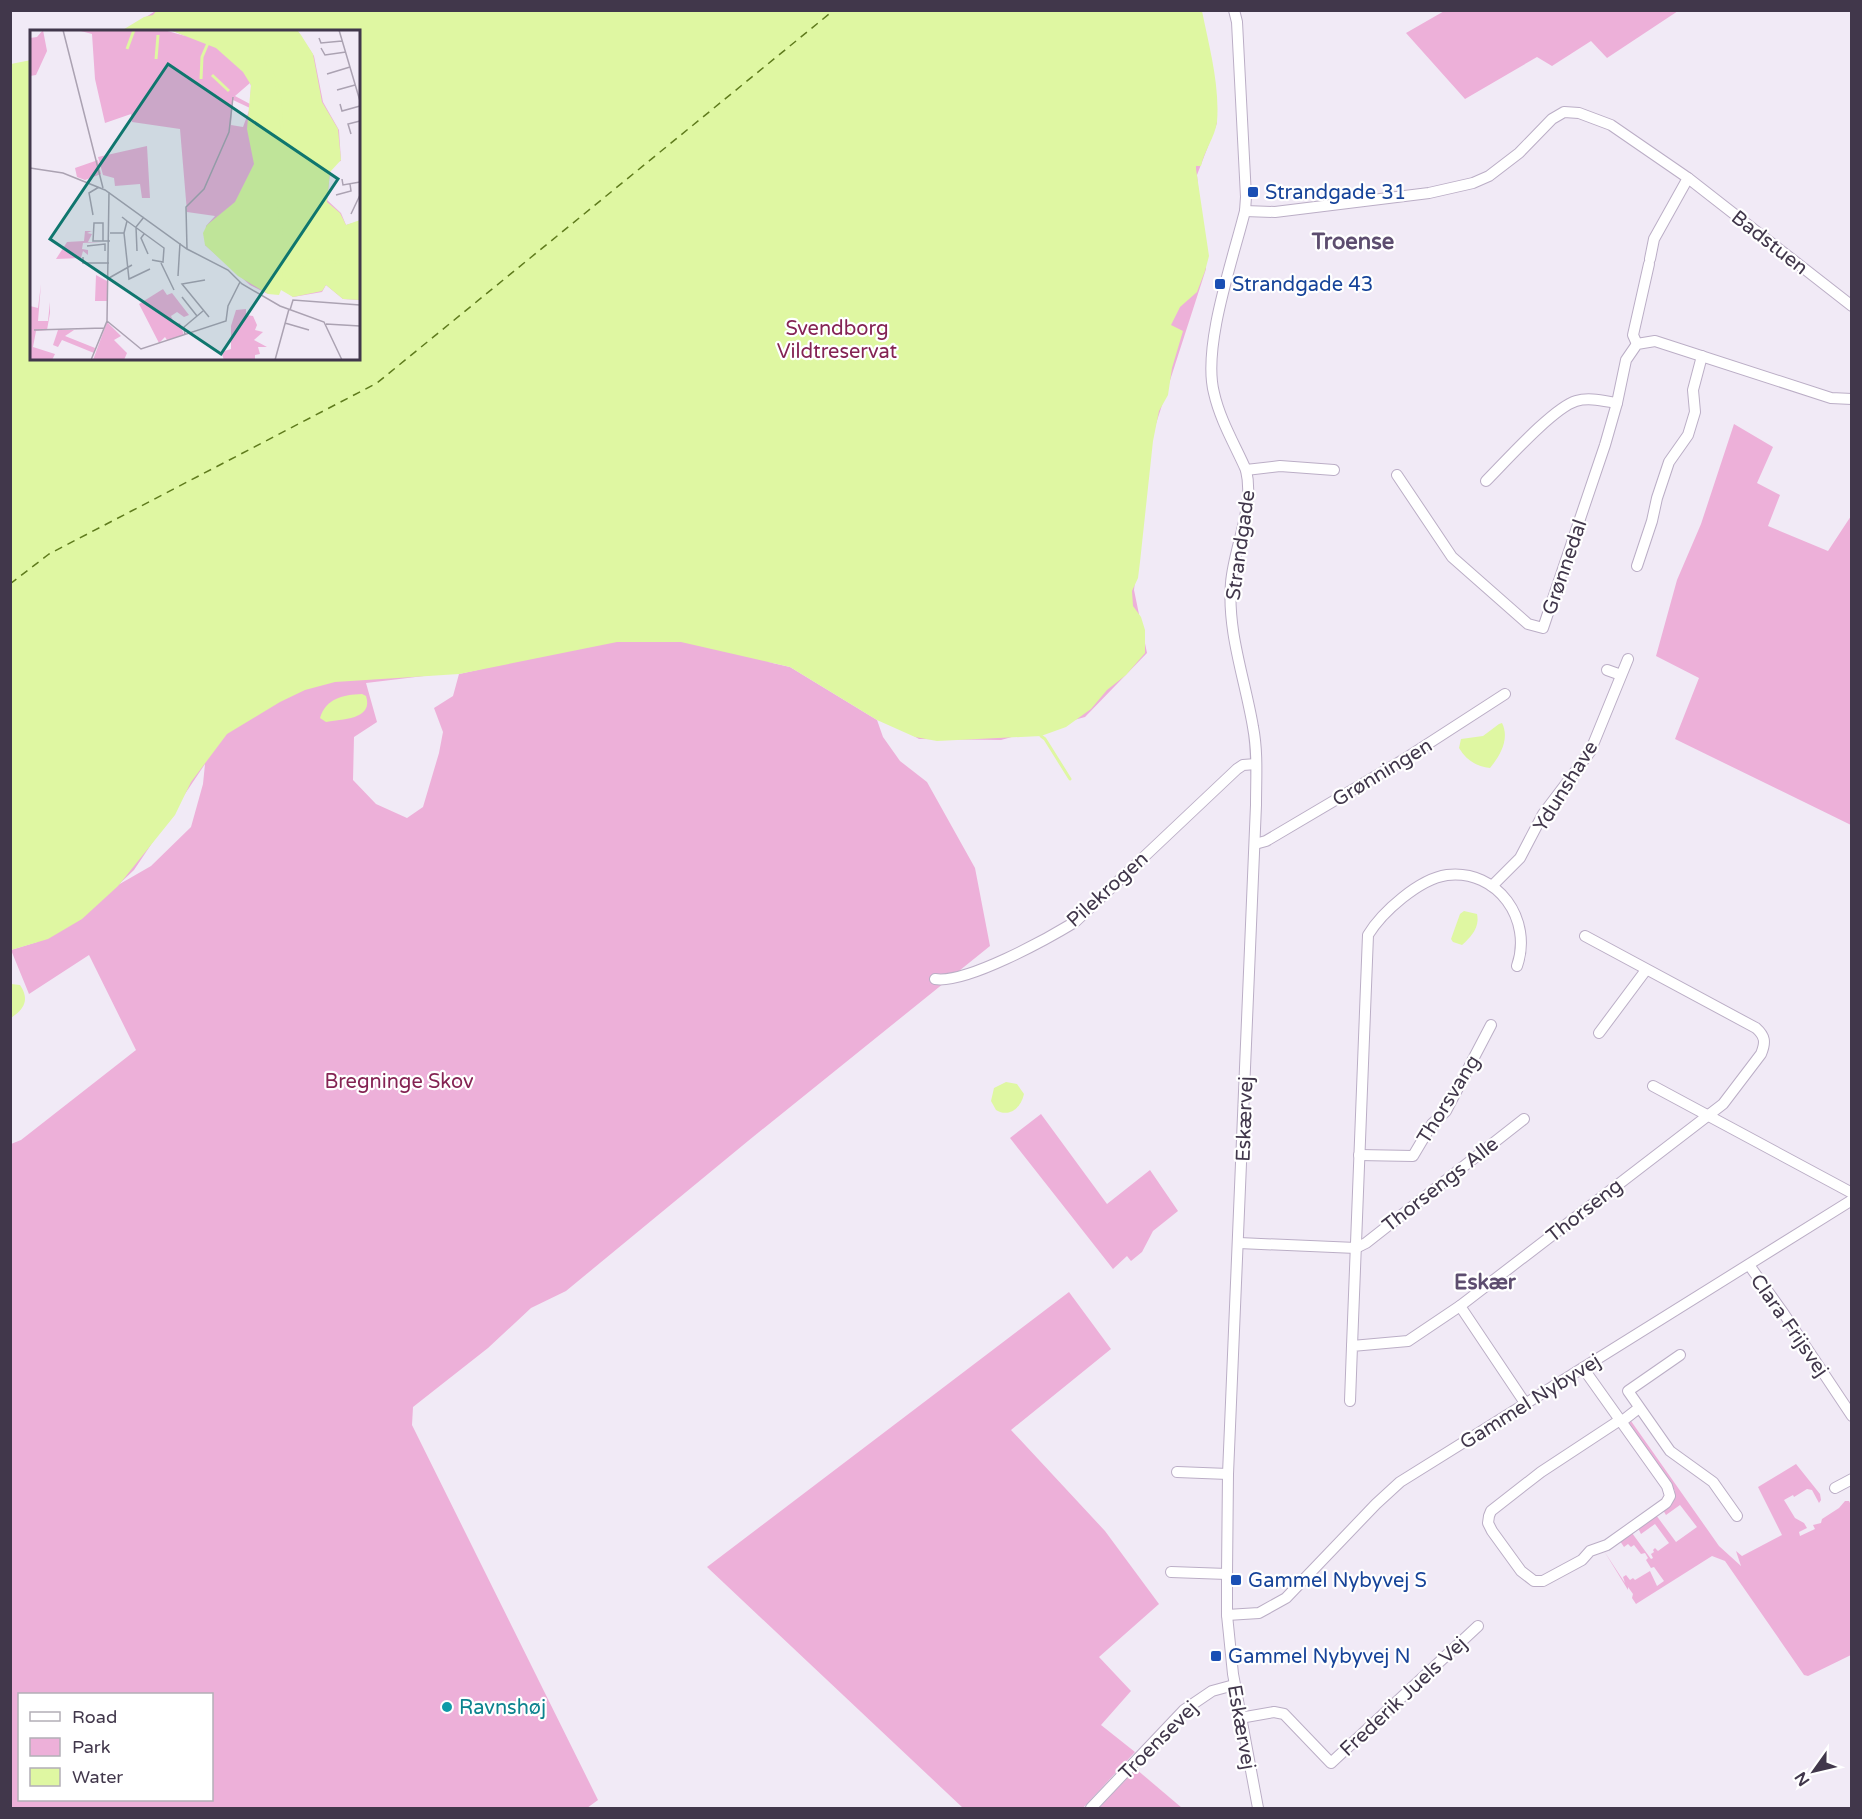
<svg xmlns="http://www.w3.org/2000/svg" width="1862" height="1819" viewBox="0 0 1862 1819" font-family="'Varela Round',sans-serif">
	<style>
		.green { fill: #edb0d9; fill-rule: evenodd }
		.water { fill: #dff7a2 }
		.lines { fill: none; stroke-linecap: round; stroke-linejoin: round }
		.stream { stroke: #dff7a2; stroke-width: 3 }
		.ferry { stroke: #5f7b1d; stroke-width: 1.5; stroke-dasharray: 8 6; stroke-linecap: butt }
		.minor-casing { stroke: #bbaec6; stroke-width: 12 }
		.minor { stroke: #fff; stroke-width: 10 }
		.transit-dot { fill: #1a4fb4; stroke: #fff; stroke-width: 2 }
		.culture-dot { fill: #0f9aa8; stroke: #fff; stroke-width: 2 }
		.labels { text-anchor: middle; stroke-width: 4.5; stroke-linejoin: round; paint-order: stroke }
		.transit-label { font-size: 20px; fill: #164399; stroke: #fff; text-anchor: start }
		.street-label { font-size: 20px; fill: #41374b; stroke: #fff }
		.park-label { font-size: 20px; fill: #842353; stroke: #fff }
		.culture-label { font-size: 20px; fill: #0d838f; stroke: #fff; text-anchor: start }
		.neighbourhood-label { font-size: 21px; font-weight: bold; fill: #5d4d6f; stroke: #fff }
		.quarter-label { font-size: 22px; font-weight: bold; fill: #5d4d6f; stroke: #fff }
		.inset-river { fill: none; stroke: #dff7a2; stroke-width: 3 }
		.inset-road { fill: none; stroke: #aba2b2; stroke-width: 1.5 }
		.view { fill: #0f766e; fill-opacity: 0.15; stroke: #0f766e; stroke-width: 3 }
		.inset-edge { fill: none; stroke: #41374b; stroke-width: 3 }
	</style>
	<rect width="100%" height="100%" fill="#f1eaf6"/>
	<g class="green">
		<path d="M157,10l1041,1 19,112 -20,52 9,94 -53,164 -19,157 13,63 -62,64 -84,23 -82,-1 -126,-74 -25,-3 22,5 87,53 6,17 17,24 27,21 48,86 15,78 -242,195 -182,150 -35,17 -43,40 -75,59 -1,18 186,375 -11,8h-576v-664l10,-4 115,-90 -47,-95 -60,39 -18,-44 26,-8 -27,-876 22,292h326v-326l-234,-1zM482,669l-23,5 -6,22 -19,12 9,24 -4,21 -16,54 -16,11 -31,-14 -23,-24 1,-43 23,-15 -11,-39zM205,764l-2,20 -12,43 -40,39 -33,19 16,-15zM20,1694h192v106h-192z"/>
		<path d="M1446,10h232v1l-71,47 -16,-17 -39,25 -15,-9 -72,42 -59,-66z"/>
		<path d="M1734,424l39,23 -16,36 23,12 -12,31 60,25 23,-35v309l-176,-86 24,-61 -43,-22 21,-76 24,-56z"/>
		<path d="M1041,1114l66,90 43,-34 28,41 -25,20 -11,21 -11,9 -4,-5 -14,13 -103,-131z"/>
		<path d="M1069,1292l42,57 -100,81 94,101 54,73 -60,53 32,34 -30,34 34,27 -52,56h-120l-256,-241z"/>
		<path d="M1631,1421l88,125 22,20 -5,-15 6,5 40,-21 -24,-48 38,-23 24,30 1,6 -4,6 2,-3 -7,-13 -5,-1 -13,8 -1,-2 -9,5 11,18 9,5 3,5 -8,4 1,4 15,-7 -2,-4 8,-2 1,-4 17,-11 6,-7h4l2,4v150l-43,21 -4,-1 -79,-114 -13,-5 -76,48 -4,-6 1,-4 -5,-7v3l-24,-39 21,32 -2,-6 3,-2 4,5 3,-2 2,2 15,-9 7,15 7,-5 -10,-14 -3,1 -5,-8 2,-2 -3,-5 -4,1 -7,-9 -3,2 -3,-3 -4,3 -4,-6 12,-8 19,26 2,-1 -2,-4 3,-2 -1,-2 2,-2 3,3 11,-8 -14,-19 -14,10 -3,-6 18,-13 20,27 21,-15 -17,-22 -14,10 -3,-5 12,-13v-6l-46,-67z"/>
		<path d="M1136,1769l46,39h-83z"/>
	</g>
	<g class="water">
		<path d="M157,10l1045,1c7,35 18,74 15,111 -2,15 -13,29 -16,44h-5v3l13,87 -4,15 -8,21 -17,15 -9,18 12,6 -11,37 -4,27 -9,16 -6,30 -13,121 -2,16 -6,13 1,15 8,11 4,13v23l-19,22 -19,15 -16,19 -25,18 -25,9 -104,5 -22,-4 -38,-17 -87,-53 -109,-25h-64l-158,32 -124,8 -30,8 -25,12 -53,32 -36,48 -16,33 -57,71 -36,33 -34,20 -37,11v-886l20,-4 1,298h326v-326l-237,-1 23,-14 9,-2z"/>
		<path d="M362,694l4,2c8,24 -25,23 -40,26l-6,-4c6,-20 23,-23 42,-24z"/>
		<path d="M1502,723c8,16 -2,33 -12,45 -13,-1 -24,-8 -31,-20l2,-9 22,-3 16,-12z"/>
		<path d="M1464,911l13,3c3,13 -6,23 -15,31l-9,-3 -2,-3 9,-25z"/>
		<path d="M11,984l9,1c10,15 4,24 -9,33z"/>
		<path d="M1006,1082l11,2 7,10c-3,14 -15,24 -28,16l-5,-9 3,-13z"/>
	</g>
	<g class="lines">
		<path class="stream" d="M1041,736l4,3 25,40"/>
		<path class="ferry" d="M10,584l39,-30 328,-171 457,-373"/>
		<g class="minor-casing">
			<g id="minor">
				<path d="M1234,10l3,12 9,175 -1,14c-12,48 -43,136 -31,182 6,27 21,52 32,77 9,37 -12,76 -15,113 -4,49 14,96 22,144 5,26 3,52 3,78l-28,669 -1,100v41l6,59 25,134"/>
				<path d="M1245,211l30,1 154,-19 44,-10 16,-7 30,-23 33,-34 12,-7 15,1 32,12 77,53 164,128"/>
				<path d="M1650,259l4,-20 34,-61"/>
				<path d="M1637,344l-4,-9 16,-71"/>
				<path d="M1246,470l34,-4 54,4"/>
				<path d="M1397,475l55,82 76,67 15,4 62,-183 12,-42 9,-43 11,-16 18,-3 176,57 21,1"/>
				<path d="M1486,481c19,-19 67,-73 90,-80 13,-4 28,0 41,2"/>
				<path d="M1637,566l15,-45 5,-23 12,-36 19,-27 7,-23 -2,-22 9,-34"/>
				<path d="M1607,670l14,5"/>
				<path d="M1255,844l11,-3 137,-81 102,-66"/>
				<path d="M1492,886l28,-28 23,-44 47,-62 38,-93"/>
				<path d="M935,979c31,5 112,-40 140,-57l162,-153 6,-4 13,-1"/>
				<path d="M1599,1033l47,-63"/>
				<path d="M1653,1086l199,107"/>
				<path d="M1359,1155l54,1 19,-32 14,-13 45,-86"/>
				<path d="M1239,1243l117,5 10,-5 158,-124"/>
				<path d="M1749,1265l35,49 68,102"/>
				<path d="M1352,1346l16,-411c14,-23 51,-56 79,-60 51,-6 86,45 70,91"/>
				<path d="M1680,1355l-52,36 42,60 43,31 24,34"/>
				<path d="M1583,1368l84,118 3,10 -4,7 -59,42 -17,6 -8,9 -39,21h-9l-13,-10 -29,-40 -4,-8 1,-7 2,-5 50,-39 79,-52"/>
				<path d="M1350,1401l2,-55 56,-5 52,-35"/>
				<path d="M1525,1403l-65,-97 263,-202 38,-50c5,-12 4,-18 -5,-26l-171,-92"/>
				<path d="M1621,1422l18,-14"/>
				<path d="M1177,1472l51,2"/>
				<path d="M1835,1488l17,-9"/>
				<path d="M1171,1572l56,2"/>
				<path d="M1227,1615l32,-2 27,-15 90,-94 24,-22 452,-282"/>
				<path d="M1240,1718l34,-6 10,2 47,49 147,-137"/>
				<path d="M1091,1808l93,-98 28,-19 22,-6"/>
			</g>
		</g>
		<use href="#minor" class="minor"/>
	</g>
	<g class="transit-dot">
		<rect x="1247" y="186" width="12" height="12" rx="3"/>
		<rect x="1214" y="278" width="12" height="12" rx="3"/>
		<rect x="1230" y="1574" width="12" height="12" rx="3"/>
		<rect x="1210" y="1650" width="12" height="12" rx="3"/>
	</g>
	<circle class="culture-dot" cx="447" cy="1707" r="6"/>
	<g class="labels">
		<g class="transit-label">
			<text x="1265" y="199">Strandgade 31</text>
			<text x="1232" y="291">Strandgade 43</text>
			<text x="1248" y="1587">Gammel Nybyvej S</text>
			<text x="1228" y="1663">Gammel Nybyvej N</text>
		</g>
		<g class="street-label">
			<text transform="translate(1770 242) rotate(38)" y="7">Badstuen</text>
			<text transform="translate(1240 545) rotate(-82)" y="7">Strandgade</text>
			<text transform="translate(1564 567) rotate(-71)" y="7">Grønnedal</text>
			<text transform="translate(1382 772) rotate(-31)" y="7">Grønningen</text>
			<text transform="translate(1565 786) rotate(-58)" y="7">Ydunshave</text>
			<text transform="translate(1107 889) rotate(-42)" y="7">Pilekrogen</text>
			<text transform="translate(1448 1099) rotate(-58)" y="7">Thorsvang</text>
			<text transform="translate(1244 1119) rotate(-88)" y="7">Eskærvej</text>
			<text transform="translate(1440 1184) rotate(-38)" y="7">Thorsengs Alle</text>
			<text transform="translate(1584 1210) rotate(-38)" y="7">Thorseng</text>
			<text transform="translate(1790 1325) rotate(55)" y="7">Clara Frijsvej</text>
			<text transform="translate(1530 1401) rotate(-32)" y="7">Gammel Nybyvej</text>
			<text transform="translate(1403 1696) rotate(-43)" y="7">Frederik Juels Vej</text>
			<text transform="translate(1242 1727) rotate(80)" y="7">Eskærvej</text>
			<text transform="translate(1158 1740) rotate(-45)" y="7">Troensevej</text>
		</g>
		<g class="park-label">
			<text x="837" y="335">Svendborg<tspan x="837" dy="23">Vildtreservat</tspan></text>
			<text x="399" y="1088">Bregninge Skov</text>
		</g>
		<g class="culture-label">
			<text x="459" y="1714">Ravnshøj</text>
		</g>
		<g class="neighbourhood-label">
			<text x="1485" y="1289">Eskær</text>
		</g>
		<g class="quarter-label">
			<text x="1353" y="249">Troense</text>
		</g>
	</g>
	<g transform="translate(30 30)">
		<rect width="330" height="330" fill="#f1eaf6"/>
		<path d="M13,0l4,21 -11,24 -6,1v-38l7,-1zM47,0h87l21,6 -14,-6h126l17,26 9,46 16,28 2,31 -6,1 -5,10 -3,28 14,13 5,12 14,-4v79l-17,-1 -17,-14 -4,7 -29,5 -4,-3 1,-9 -25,-6 3,15 -18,-9 -45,-40 1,-19 9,-10 -28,-4 -7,-83 -48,-7 -1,-8 -26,9 -10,-44 -3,-45zM220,53l1,3 -1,18 -15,-8zM203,70l17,8 -7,19 -12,-2zM117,116l3,52h-8l-2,-14 -25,2 -1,-8 -11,-3 -5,-18zM68,130l3,14 -16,6 -8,-3 -2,-9zM55,201h7l-5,2 5,1 -4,8h14l-19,1 -1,6 6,1v5l-5,-4 -2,7 -25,1 11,-17 17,-1zM66,245l11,6v20h-12zM11,254l-3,37h10l2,-19v11l-3,17 -11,1 -3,16 22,7 -3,6h-22v-54l8,2zM133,259l4,6 5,-2 17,22 -5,2 -7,-5 -6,4 4,9 5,-2 4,12 -17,5 -2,-3 -6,6 -20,-39zM216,279v6l7,1 4,9 -2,5 8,2 -9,8 13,7h-9l2,7 -5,1v5h-31l-3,-8 10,-3v-23l5,-16zM77,292l14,14 -7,4 13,13 -3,7h-31zM28,300h16l-9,6 30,12 -1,5 -32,-13 -4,7 -5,-2z" fill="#edb0d9" fill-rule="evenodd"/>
		<path d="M140,0h127l4,5 12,19 9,48 16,27 3,31 -11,12 -3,30 13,11 6,12 14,-5v80l-17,-1 -17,-14 -4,6 -29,6 -12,-7 -2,5 -11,-1 -30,-18 -33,-31 -2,-12 4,-8 28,-23 19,-38 -7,-35 4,-44 -8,-13 -27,-24z" fill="#dff7a2"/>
		<path class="inset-river" d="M221,0l25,51 4,19 3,49 -5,41 7,95 22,-24 53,2M97,19l7,-19M126,29l2,-24M182,45l17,16M171,49l1,-22 6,-14"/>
		<path class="inset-road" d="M33,0l40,158M309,0l21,71M289,8l2,5 21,-2M291,18l4,7 21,-3M297,44l23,-7M307,60l18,-5M310,74l2,7 18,-5M321,104l-3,-10 12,-3M0,138l33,5 42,17 82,59 41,21 14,14 38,22 44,16 18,38M312,149l1,6 17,-3M306,165l15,-4 -1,-7M321,184l9,-19M63,185l-4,-22 10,-6M92,187l5,4 -3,12M97,191l37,27 -1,14 -11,-2M80,203h14l5,46 21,-10M114,204l-3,4 7,16M73,211v-18h-9l-1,18h17M57,216l18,-2v7M157,219l-1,-42 18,-18 25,-57 4,-35M107,221l-1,-24 8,-10M53,227v6h26M131,233l13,27M148,246l2,-33M79,248l23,-13M175,250l-23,4 27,33M152,267l15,19M260,280l3,-10 67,5M77,291l34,28 85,-28 2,-15 12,-24M255,293l24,7M296,294l34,2M4,300l70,-2M155,306l-1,-9 19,-16M61,330l16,-39 2,-129M245,330l14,-51"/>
		<path class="view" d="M138,34l170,115 -117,175 -171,-115z"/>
		<rect width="330" height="330" class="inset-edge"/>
	</g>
	<rect width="1862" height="1819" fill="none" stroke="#41374b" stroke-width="24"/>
	<rect x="18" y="1693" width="195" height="108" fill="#ffffff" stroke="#b3afb7" stroke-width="1.5"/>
	<rect x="30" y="1712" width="30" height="9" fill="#ffffff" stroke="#b3afb7" stroke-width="1.5"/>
	<text x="72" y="1723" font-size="18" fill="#41374b">Road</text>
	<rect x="30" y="1738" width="30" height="18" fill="#edb0d9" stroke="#b3afb7" stroke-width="1.5"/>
	<text x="72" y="1753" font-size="18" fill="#41374b">Park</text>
	<rect x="30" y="1768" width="30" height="18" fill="#dff7a2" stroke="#b3afb7" stroke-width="1.5"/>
	<text x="72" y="1783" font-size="18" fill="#41374b">Water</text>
	<g transform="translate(1814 1771) rotate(236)" stroke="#ffffff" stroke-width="4.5" paint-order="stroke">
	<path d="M0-4.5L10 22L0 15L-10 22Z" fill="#41374b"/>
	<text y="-9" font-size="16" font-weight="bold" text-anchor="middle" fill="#41374b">N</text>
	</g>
</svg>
